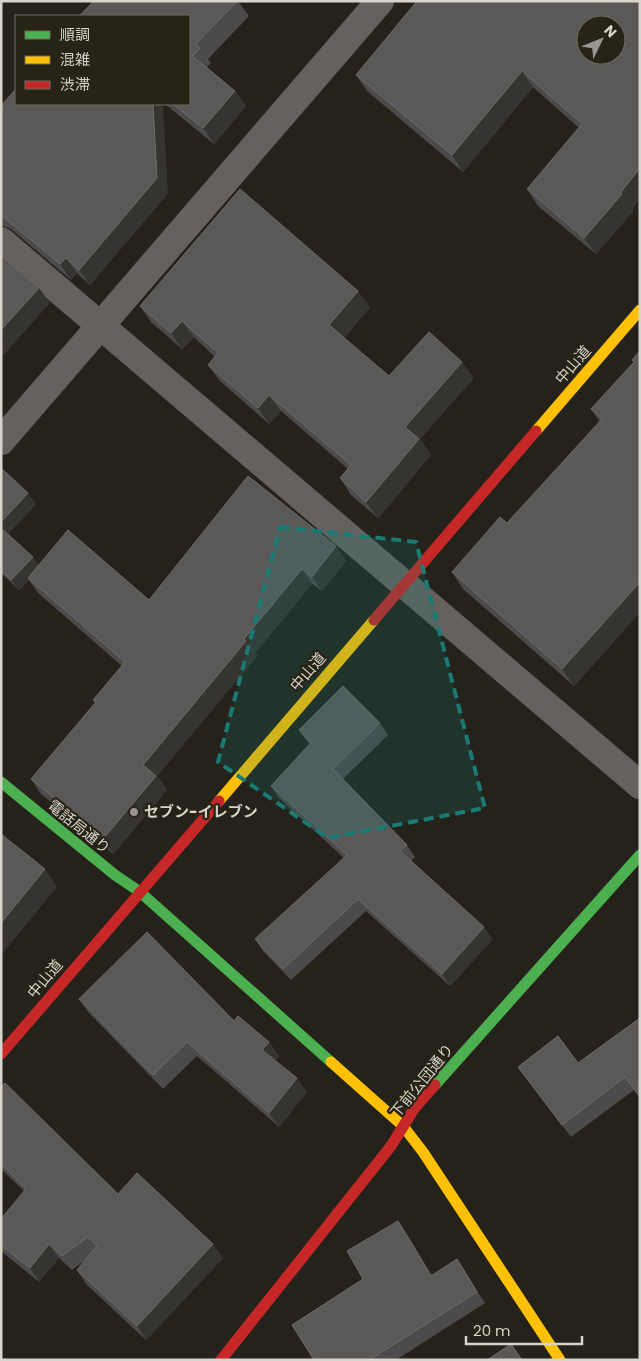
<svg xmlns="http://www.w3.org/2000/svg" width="641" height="1361" viewBox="0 0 641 1361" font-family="Poppins,'Noto Sans JP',sans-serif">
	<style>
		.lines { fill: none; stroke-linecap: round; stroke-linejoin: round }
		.street { stroke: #64615f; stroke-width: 28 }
		.fast { stroke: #4caf50; stroke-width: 11 }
		.slow { stroke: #ffc107; stroke-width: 11 }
		.jam { stroke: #c62828; stroke-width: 11 }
		.wall { fill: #4c4a4a }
		.shaded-wall { fill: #353431 }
		.building { fill: #5a5958; stroke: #6e6c6a; fill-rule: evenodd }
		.marked { fill: #197b73; fill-opacity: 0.2; stroke: #197b73; stroke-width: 4; stroke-dasharray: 10 6; stroke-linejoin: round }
		.poi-dot { fill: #98968e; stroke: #282317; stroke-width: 2 }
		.labels { text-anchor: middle; stroke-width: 4.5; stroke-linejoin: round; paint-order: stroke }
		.street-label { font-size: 15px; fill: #d7d4cc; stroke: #282317 }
		.poi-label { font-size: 15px; font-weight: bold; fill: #d7d4cc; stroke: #282317; text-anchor: start }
	</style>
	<rect width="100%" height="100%" fill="#24221b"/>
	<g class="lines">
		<g class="street">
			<path d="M1,241l639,544"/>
			<path d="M1,441l379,-440"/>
		</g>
		<g class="fast">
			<path d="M1,782l114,93 25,17 191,170"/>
			<path d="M435,1085l205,-230"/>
		</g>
		<g class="slow">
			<path d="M536,431l104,-121"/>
			<path d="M219,801l155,-181"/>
			<path d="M331,1062l72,64 20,26 137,208"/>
		</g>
		<g class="jam">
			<path d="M374,620l162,-189"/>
			<path d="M1,1054l218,-253"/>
			<path d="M221,1360l170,-214 23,-37 21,-24"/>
		</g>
	</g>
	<g class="wall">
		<path d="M94,1h144l11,15 -41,43 3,4 -4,4 28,24 11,15 -32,38 -49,-40h24z"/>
		<path d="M640,1l-7,207 1,2 -38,44 -58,-48 -11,-17 52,-61 -46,-41 -70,85 -96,-81 -11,-16z"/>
		<path d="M1,106l167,87 -78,92 -13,-12 -6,7 -60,-51 -8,-3h-2z"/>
		<path d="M140,306l230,1 -26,31 45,38 85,2 -54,61 11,16 -53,63 -27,-23 -11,-17 8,-9 -67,-58 -12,13 -49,-43 -12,-16 7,-8 -21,-20 -12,12 -31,-27z"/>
		<path d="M640,351v261l-66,74 -111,-97 -11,-17 55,-49 93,-101 -9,-13 43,-46 -2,-3z"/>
		<path d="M1,468l35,36 -28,30 30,31 111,35 187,-54 10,15 -24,30 -10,-7 -57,69 2,3 -100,120 10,14 -54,64 -72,-60 -10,-15 64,-76 -2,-3 29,-34 -84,-73 -9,-13 -10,10 -18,-17z"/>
		<path d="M380,723l8,12 -45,44 64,66 8,12 -4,4 82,78 -43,47 -84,-75 -75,69 -28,-29 -8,-12 89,-81 -65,-60 -8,-12 38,-42 -10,-14z"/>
		<path d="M79,999l155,22 35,21 10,14 -4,5 32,31 -28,35 -82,-71 -34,33 -74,-76z"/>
		<path d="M640,1018v79l-6,-7 -63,47 -53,-70 60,-4z"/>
		<path d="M1,1087l117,107 105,64 -77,82 -60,-56 -9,-14 7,-9 -12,9 -13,-12 -20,24 -38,-31v-32l23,-28 -23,-22z"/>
		<path d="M398,1221l8,12 26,42 25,-16 28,44 -89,57h-82z"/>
	</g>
	<g class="shaded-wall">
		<path d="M522,71l11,16 -70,85 -11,-17z"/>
		<path d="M235,91l11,15 -32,38 -11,-16z"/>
		<path d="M153,104h10l5,89 -78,92 -11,-15z"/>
		<path d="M640,168v31l-7,9 1,2 -38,44 -12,-16z"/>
		<path d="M66,258l11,15 -6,7 -11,-16z"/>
		<path d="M39,288l11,15 -49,55v-28z"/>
		<path d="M358,291l12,16 -30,35 -11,-17z"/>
		<path d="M182,321l12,16 -12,12 -11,-16z"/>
		<path d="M462,362l12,16 -54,61 11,16 -53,63 -12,-16 39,-75z"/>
		<path d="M269,395l12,16 -12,13 -11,-16z"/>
		<path d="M28,493l8,11 -30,32 -5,-7v-7z"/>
		<path d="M336,546l10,15 -24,30 -10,-14z"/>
		<path d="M33,557l7,10 -12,11 1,2 -10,10 -8,-10z"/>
		<path d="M302,569l10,15 -57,69 2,3 -100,120 10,14 -54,64 -10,-15 40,-74 101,-126z"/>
		<path d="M640,582v30l-66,74 -12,-17z"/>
		<path d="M45,869l12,18 -55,67 -1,-1v-30z"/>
		<path d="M484,927l9,12 -43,47 -8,-12z"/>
		<path d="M269,1042l10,14 -7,8 -10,-14z"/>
		<path d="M297,1078l10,14 -28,35 -10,-14z"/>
		<path d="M398,1221l8,12 33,54 -8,-11z"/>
		<path d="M49,1244l10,14 -20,24 -9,-14z"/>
		<path d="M213,1244l10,14 -77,82 -9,-14z"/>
		<path d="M457,1259l8,12 20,32 -8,-11z"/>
	</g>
	<g class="building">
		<path d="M94,1h143l-41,43 4,4 -8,8 43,35 -32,37 -30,-24h16v-88h-110z"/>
		<path d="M417,1h223v167l-19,24 1,2 -38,44 -57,-49 55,-65 -60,-53 -70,84 -96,-80zM586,25h30v30h-30z"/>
		<path d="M16,89v15h137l4,74 -78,92 -13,-12 -6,6 -59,-49v-109z"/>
		<path d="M240,189l118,102 -29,34 60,51 40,-44 33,30 -57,65 14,12 -53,63 -26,-24 11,-13 -82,-70 -11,13 -50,-43 10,-12 -36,-32 -11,12 -31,-27z"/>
		<path d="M1,255l38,33 -38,42z"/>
		<path d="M640,351v231l-78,87 -110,-97 48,-55 7,6 95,-104 -11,-10 43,-47 -2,-2z"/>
		<path d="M1,468l27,25 -27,29z"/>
		<path d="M248,476l88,70 -24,31 -10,-8 -58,70 2,2 -103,124 13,11 -53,63 -72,-60 65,-77 -3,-2 32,-38 -97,-84 40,-48 81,70z"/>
		<path d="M1,528l32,29 -22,23 -10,-10z"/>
		<path d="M343,686l37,37 -47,46 74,76 -7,6 84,76 -42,47 -84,-75 -75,70 -28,-30 92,-84 -76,-69 40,-43 -12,-13z"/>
		<path d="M1,834l44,35 -44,54z"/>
		<path d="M147,932l87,89 4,-5 31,26 -7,8 35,28 -28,35 -82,-71 -34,33 -74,-76z"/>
		<path d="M640,1018v79l-15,-20 -63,48 -44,-58 40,-31 20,27z"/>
		<path d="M5,1083l113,111 19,-21 76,71 -76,82 -60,-56 20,-24 -9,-9 -26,19 -13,-12 -19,24 -29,-23v-26l24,-29v-2l-24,-24v-77z"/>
		<path d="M398,1221l33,55 26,-17 20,33 -108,68h-55l-22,-35 71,-46 -16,-28z"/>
		<path d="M511,1344l11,16h-35z"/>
	</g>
	<path class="marked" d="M280,527l136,15 69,266 -157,30 -110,-76z"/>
	<circle class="poi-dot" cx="134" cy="812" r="5"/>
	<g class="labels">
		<g class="street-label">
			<text transform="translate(573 365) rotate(-49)" y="5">中山道</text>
			<text transform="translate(308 672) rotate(-49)" y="5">中山道</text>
			<text transform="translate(79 827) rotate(39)" y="5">電話局通り</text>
			<text transform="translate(45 979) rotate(-50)" y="5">中山道</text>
			<text transform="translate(422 1081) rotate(-51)" y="5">下前公団通り</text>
		</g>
		<g class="poi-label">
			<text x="144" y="817">セブン-イレブン</text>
		</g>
	</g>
	<rect width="641" height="1361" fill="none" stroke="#d7d4cc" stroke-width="5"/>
	<rect x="15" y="15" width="175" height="90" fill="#282317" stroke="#6e6a5f"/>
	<rect x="25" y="31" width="25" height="8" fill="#4caf50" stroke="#6e6a5f"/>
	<text x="60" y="40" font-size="15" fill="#d7d4cc">順調</text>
	<rect x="25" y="56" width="25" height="8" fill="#ffc107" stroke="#6e6a5f"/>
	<text x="60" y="65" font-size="15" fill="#d7d4cc">混雑</text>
	<rect x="25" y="81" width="25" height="8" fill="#c62828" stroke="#6e6a5f"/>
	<text x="60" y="90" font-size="15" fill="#d7d4cc">渋滞</text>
	<g transform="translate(601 40) rotate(47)"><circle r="24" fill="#282317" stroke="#6e6a5f"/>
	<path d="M0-4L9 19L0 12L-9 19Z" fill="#98968e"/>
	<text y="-8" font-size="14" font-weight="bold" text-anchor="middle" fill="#d7d4cc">N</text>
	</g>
	<path d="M466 1336v8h116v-8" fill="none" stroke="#d7d4cc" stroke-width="2.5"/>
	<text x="473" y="1336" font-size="15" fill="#d7d4cc" stroke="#282317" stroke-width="4" paint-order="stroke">20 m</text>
</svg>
